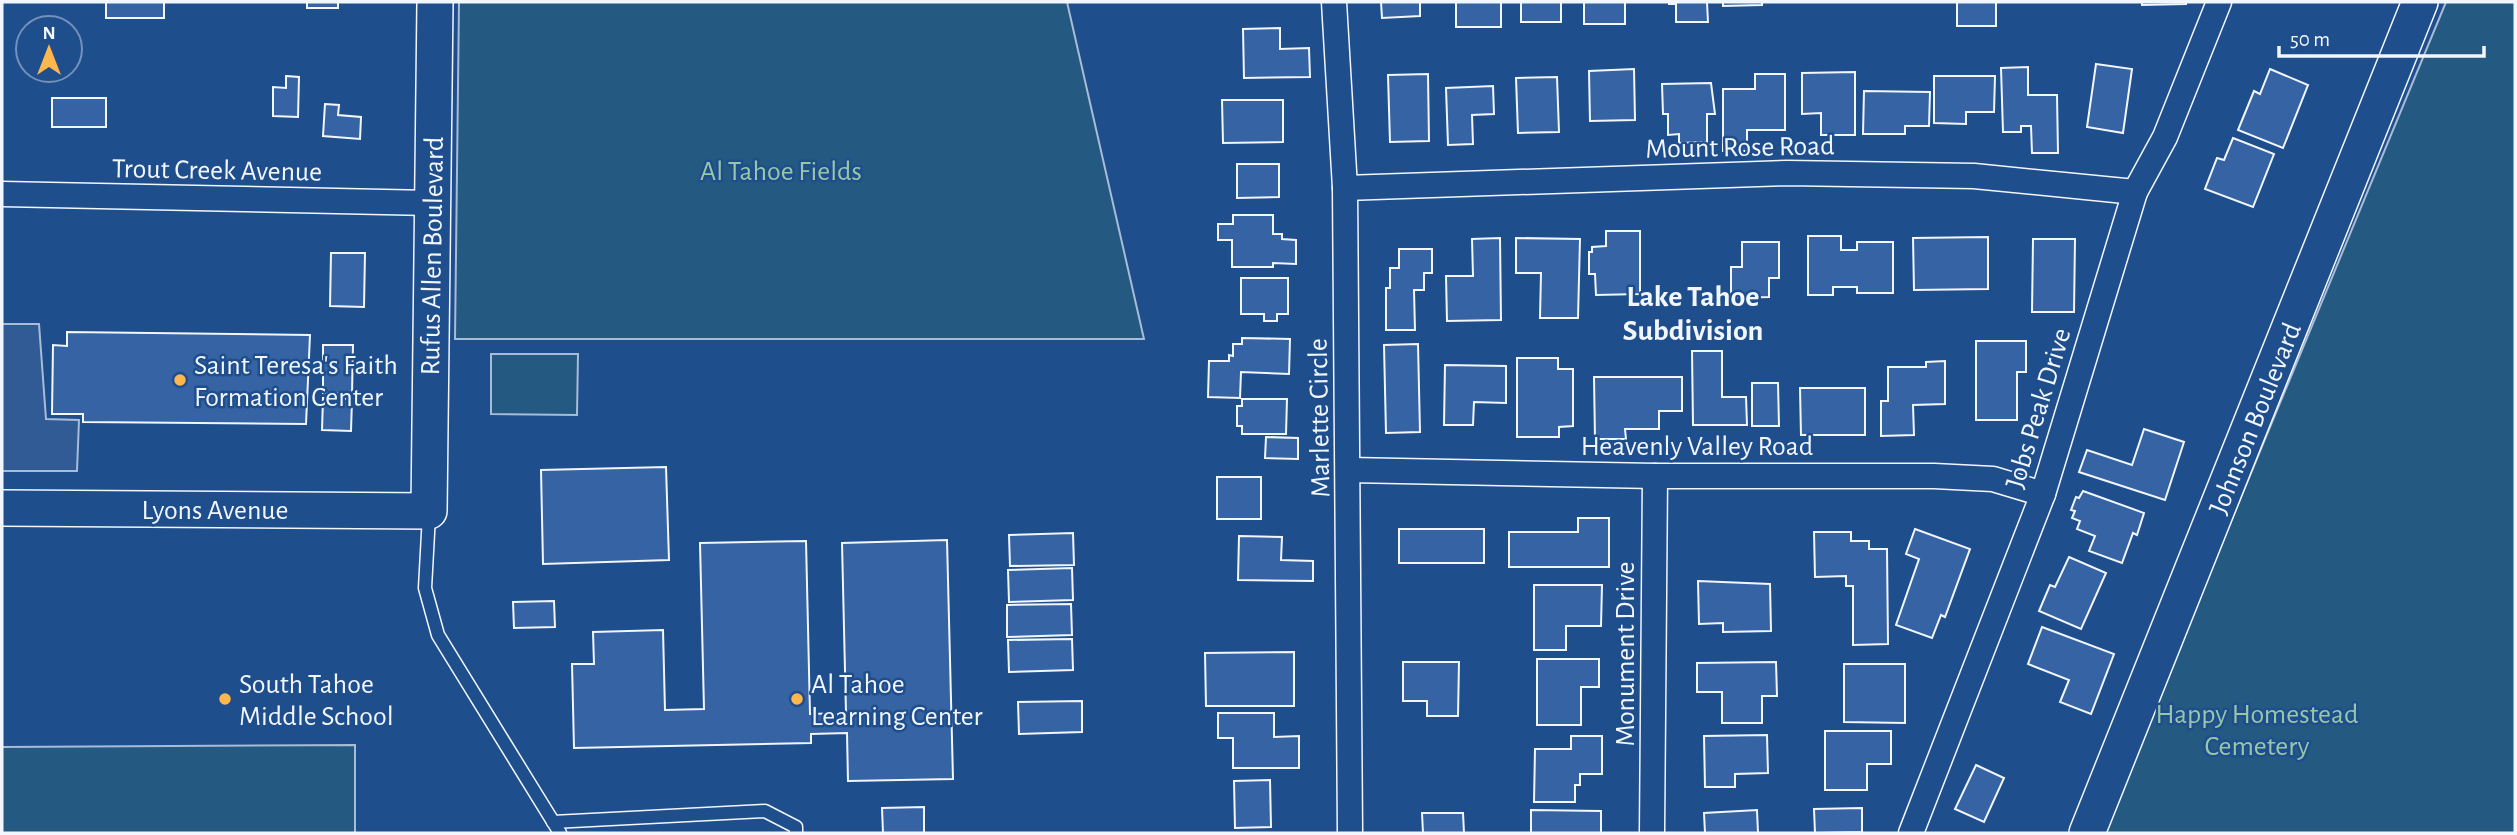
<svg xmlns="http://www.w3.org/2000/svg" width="2517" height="835" viewBox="0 0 2517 835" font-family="'Alegreya Sans',sans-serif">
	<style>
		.green { fill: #245a82; stroke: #a8bbd7; stroke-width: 2 }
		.parking { fill: #305b95; stroke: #a8bbd7; stroke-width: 2 }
		.building { fill: #3563a3; stroke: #f2f6ff; stroke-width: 2 }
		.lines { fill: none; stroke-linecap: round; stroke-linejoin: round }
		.lane-casing { stroke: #f2f6ff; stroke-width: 15 }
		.street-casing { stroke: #f2f6ff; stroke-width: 27 }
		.secondary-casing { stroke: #f2f6ff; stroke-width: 38 }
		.lane { stroke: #1f4e8c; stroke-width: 12 }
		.street { stroke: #1f4e8c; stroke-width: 24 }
		.secondary { stroke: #1f4e8c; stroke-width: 35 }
		.poi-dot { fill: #ffb74d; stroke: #1f4e8c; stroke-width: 2.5 }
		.labels { text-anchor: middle; stroke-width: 5; stroke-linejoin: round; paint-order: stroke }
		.street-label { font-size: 28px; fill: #f2f6ff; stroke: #1f4e8c }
		.park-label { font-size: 28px; fill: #97c8a6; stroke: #1f4e8c }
		.poi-label { font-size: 28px; fill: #f2f6ff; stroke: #1f4e8c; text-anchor: start }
		.neighbourhood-label { font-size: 30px; font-weight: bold; fill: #f2f6ff; stroke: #1f4e8c }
	</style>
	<rect width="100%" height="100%" fill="#1f4e8c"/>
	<g class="green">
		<path d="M459,2h608l77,337h-689z"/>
		<path d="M2446,2h69v831h-413z"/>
		<path d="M491,354h87l-1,61 -86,-1z"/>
		<path d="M355,745v88h-353v-86z"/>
	</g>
	<path class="parking" d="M2,324h37l7,95 33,1 -2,51h-75z"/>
	<g class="building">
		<rect x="106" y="2" width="58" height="16"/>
		<rect x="307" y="2" width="31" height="6"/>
		<path d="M1381,2h39v14l-38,2z"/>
		<rect x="1456" y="2" width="45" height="25"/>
		<rect x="1521" y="2" width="40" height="20"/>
		<rect x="1584" y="2" width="41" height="22"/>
		<path d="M1669,2h44h-6l1,20h-32v-18h-7z"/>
		<path d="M1723,2h39v3l-39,1z"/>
		<rect x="1957" y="2" width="39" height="24"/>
		<path d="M2142,2h44v2l-44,1z"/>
		<path d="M1280,28v21l29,-1 1,29 -66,1 -1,-49z"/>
		<path d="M2096,64l36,5 -9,64 -36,-6z"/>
		<path d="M2028,67v28h29l1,58h-26l-1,-27h-10v6h-18l-2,-64z"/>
		<path d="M1634,69l1,51 -45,1 -1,-50z"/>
		<path d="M2270,69l38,16 -25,63 -45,-18 16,-39 6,3z"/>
		<path d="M1855,72v63h-34v-22l-19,1v-41z"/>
		<path d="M1428,74l1,67 -39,1 -2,-67z"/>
		<path d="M1755,74h30v56h-38v21h-24v-62h32z"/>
		<path d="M286,76l13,1 -1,40 -25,-1v-29l13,1z"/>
		<path d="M1934,76h61l-1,36h-28v12l-32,-1z"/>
		<path d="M1557,77l2,55 -41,1 -2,-55z"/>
		<path d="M1711,83l4,31h-8v28l-28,1v-9l-11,1v-21h-5l-1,-30z"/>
		<path d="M1493,86l1,28 -22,1 1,29 -25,1 -2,-57z"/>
		<path d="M1864,91l66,1 -1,34h-24v8h-42z"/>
		<rect x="52" y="98" width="54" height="29"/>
		<path d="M1222,100h61v42l-60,1z"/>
		<path d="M325,104l14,1 -1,10 23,2 -1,22 -37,-3z"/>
		<path d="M2233,138l41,16 -21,53 -48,-18 12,-31 7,2z"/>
		<path d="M1237,164h42v33l-42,1z"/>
		<path d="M1233,215h40v19h9v5l14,1v24l-23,-1v4h-41v-27h-14v-16h15z"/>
		<path d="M1606,231h34v63l-44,1 -1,-21h-6v-22h3v-5l14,-1z"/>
		<path d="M1808,236h33v14h16v-8h36v51h-36v-6h-24v8h-25z"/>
		<path d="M1988,237v52l-74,1 -1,-52z"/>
		<path d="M1500,238l1,82 -54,1 -1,-45h27l-1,-37z"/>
		<path d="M1516,238l64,1 -2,79h-38l1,-45h-25z"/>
		<path d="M2033,239h42l-1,73h-42z"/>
		<path d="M1742,242h37v36h-10v19l-38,1v-31h11z"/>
		<path d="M1399,249h33v24h-8v17h-10l1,40h-29v-42h4v-20h9z"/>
		<path d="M331,253h34l-1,54 -34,-1z"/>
		<path d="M1241,278h47v36h-11v7h-13v-7h-23z"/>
		<path d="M67,332l243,3 -4,89 -223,-2v-8h-31l1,-69 14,1z"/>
		<path d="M1242,338l48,1 -1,35 -48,-2 -1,26 -32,-1 1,-36h20v-6l4,1v-12h9z"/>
		<path d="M1976,341h50v31h-9v48h-41z"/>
		<path d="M1418,344l2,88 -34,1 -2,-88z"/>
		<path d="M323,345h30l-1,49 -29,-1z"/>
		<path d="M1692,351h30v46h24l1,28h-54z"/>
		<path d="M1517,358h41v11h15v57l-14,1v10h-42z"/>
		<path d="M1945,361v43l-32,1 1,30 -33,1v-35h7v-34h38v-5z"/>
		<path d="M1445,365l61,1v37l-32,-1 -1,23h-29z"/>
		<path d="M1594,377h88v34h-23v18h-34l1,10h-31z"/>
		<path d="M1752,383h26l1,43h-27z"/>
		<path d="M1800,388h65v47h-64z"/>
		<path d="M323,398l29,1 -1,32 -29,-1z"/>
		<path d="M1242,399h45l-1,35h-44v-8h-5v-20h5z"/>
		<path d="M2144,429l40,13 -19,58 -86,-28 8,-22 45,15z"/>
		<path d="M1266,437l32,1v21l-33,-1z"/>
		<path d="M666,467l3,93 -126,4 -2,-94z"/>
		<rect x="1217" y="477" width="44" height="42"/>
		<path d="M2083,491l61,22 -7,22 -4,-2 -11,30 -33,-12 6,-15 -18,-7 3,-8 -8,-3 3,-7 -4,-1 5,-13 3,1z"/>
		<path d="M1578,518h31v49h-100v-35h69z"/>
		<rect x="1399" y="529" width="85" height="34"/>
		<path d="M1915,529l55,20 -25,68 -4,-2 -9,23 -36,-13 23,-66 -13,-5z"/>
		<path d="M1814,532h37v9h18v8h18l1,95 -35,1v-59h-7v-10l-31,1z"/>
		<path d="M1073,533l1,32 -64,1 -1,-31z"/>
		<path d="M1239,536l43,1 -1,23 32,1v20l-75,-1z"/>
		<path d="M947,540l6,239 -105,2 -1,-48 -36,1v9l-237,5 -2,-84h22l-1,-32 70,-2 2,80 39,-1 -4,-166 106,-2 4,173 36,-1 -4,-170z"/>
		<path d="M2069,557l37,16 -25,56 -42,-18 11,-26 5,2z"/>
		<path d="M1072,568l1,32 -64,2 -1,-32z"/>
		<path d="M1698,581l72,3 1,47 -48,1v-9l-24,1z"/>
		<path d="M1534,585h68l-1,41h-35v24h-32z"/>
		<path d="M554,601l1,26 -41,1 -1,-26z"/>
		<path d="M1071,604l1,31 -65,2v-32z"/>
		<path d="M2042,627l72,27 -23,60 -31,-12 9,-22 -41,-16z"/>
		<path d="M1072,639l1,31 -64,2 -1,-32z"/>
		<path d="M1294,652v54h-88l-1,-53z"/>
		<path d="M1537,659h62v28h-18v38h-44z"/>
		<path d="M1403,662h56l-1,54h-31v-15h-24z"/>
		<path d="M1776,662l1,34h-15v27h-40v-31h-25v-29z"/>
		<path d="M1844,664h61v59l-61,-1z"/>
		<path d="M1082,701v31l-63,2 -1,-32z"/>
		<path d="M1218,713h56v24l25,-1v32h-66v-30h-15z"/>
		<path d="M1825,731h66v33h-24v26h-42z"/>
		<path d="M1767,735l1,38 -33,1v13h-30l-1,-51z"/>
		<path d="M1571,736h31v38h-22v11h-5v17h-41l1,-53h36z"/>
		<path d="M1976,765l28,13 -20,44 -29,-13z"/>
		<path d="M1270,780l1,47 -36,1 -1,-47z"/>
		<path d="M924,807v26h-41l-1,-25z"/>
		<path d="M1862,808v24l-47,1 -1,-24z"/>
		<path d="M1531,810l70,1v22h-70z"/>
		<path d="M1757,810l1,23h-53l-1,-20z"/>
		<path d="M1422,813h41l1,20h-41z"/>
	</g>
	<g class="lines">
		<g class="lane-casing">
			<g id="lane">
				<path d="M429,515l-4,73 13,47 122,198"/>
				<path d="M553,822l212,-11 31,16v6"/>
			</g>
		</g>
		<g class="street-casing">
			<g id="street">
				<path d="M1334,2l11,186 5,645"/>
				<path d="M1345,188l442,-15 187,3 161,16"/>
				<path d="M2,194l429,9"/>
				<path d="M1349,470l306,6h279l59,3 50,15"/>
				<path d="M1652,833l3,-357"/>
				<path d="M1911,833l132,-339 92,-302 30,-55 54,-135"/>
			</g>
		</g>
		<g class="secondary-casing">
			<g id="secondary">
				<path d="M2,508l427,3 6,-509"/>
				<path d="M2087,833l333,-831"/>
			</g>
		</g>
		<use href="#lane" class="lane"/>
		<use href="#street" class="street"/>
		<use href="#secondary" class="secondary"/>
	</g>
	<g class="poi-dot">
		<circle cx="180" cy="380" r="7"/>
		<circle cx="225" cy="699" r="7"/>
		<circle cx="797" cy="699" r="7"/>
	</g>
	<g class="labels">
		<g class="street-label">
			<text transform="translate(1740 146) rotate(-1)" y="10">Mount Rose Road</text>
			<text transform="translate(217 169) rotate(1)" y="10">Trout Creek Avenue</text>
			<text transform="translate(431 256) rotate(-89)" y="10">Rufus Allen Boulevard</text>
			<text transform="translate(2037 408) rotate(-73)" y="10">Jobs Peak Drive</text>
			<text transform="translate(1318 418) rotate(-91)" y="10">Marlette Circle</text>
			<text transform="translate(2254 418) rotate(-68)" y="10">Johnson Boulevard</text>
			<text x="1697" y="455">Heavenly Valley Road</text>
			<text x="215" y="519">Lyons Avenue</text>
			<text transform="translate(1624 654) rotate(-90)" y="10">Monument Drive</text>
		</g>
		<g class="park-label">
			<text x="781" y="180">Al Tahoe Fields</text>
			<text x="2257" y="723">Happy Homestead<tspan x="2257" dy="32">Cemetery</tspan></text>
		</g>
		<g class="poi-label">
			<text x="194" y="374">Saint Teresa's Faith<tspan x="194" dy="32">Formation Center</tspan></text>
			<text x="239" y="693">South Tahoe<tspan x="239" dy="32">Middle School</tspan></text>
			<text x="811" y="693">Al Tahoe<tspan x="811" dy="32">Learning Center</tspan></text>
		</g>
		<g class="neighbourhood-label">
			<text x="1693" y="306">Lake Tahoe<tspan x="1693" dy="34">Subdivision</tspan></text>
		</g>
	</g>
	<rect width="2517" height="835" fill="none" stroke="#f2f6ff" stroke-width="7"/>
	<g transform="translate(49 49)"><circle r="33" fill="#1f4e8c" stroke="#7391ba" stroke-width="2"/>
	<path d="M0-5L12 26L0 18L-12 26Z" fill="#ffb74d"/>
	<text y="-10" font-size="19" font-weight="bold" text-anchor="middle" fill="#f2f6ff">N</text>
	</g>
	<path d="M2279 46v10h205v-10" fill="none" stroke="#f2f6ff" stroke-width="3.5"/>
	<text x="2290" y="46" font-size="21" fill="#f2f6ff" stroke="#1f4e8c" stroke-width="5" paint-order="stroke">50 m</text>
</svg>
